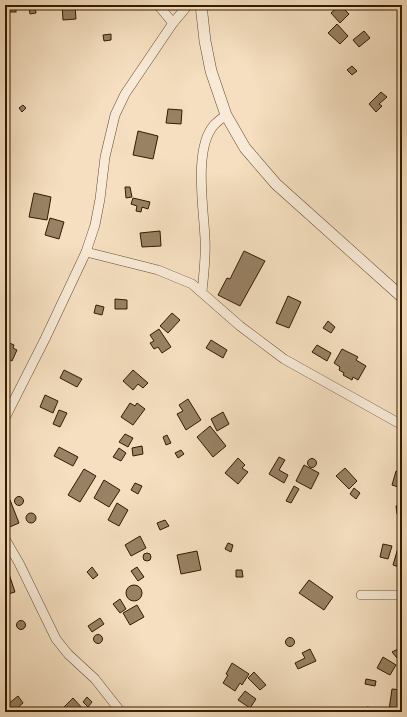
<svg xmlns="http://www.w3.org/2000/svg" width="407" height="717" viewBox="0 0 407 717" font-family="'Libre Caslon Text',serif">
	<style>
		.building { fill: #988164; stroke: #331b00 }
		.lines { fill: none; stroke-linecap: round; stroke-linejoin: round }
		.minor-casing { stroke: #644c30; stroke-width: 10 }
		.tertiary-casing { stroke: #644c30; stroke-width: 12 }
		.minor { stroke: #f8ead6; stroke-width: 9 }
		.tertiary { stroke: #f8ead6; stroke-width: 11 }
	</style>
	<rect width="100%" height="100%" fill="#f5dfc0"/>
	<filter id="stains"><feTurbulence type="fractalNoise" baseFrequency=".005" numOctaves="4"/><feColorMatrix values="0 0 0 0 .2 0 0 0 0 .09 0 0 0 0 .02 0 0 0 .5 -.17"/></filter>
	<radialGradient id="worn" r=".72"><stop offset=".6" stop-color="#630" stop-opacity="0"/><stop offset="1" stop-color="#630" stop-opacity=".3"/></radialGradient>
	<g class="building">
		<rect x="5" y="5" width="11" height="7"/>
		<path d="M62,5h13l1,14 -13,1z"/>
		<path d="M340,5l9,9 -9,9 -9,-10z"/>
		<path d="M35,7l1,6 -6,1 -1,-6z"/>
		<path d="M337,24l11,12 -8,8 -12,-11z"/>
		<path d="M364,31l6,7 -11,9 -6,-7z"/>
		<path d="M111,34v6l-7,1 -1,-6z"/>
		<path d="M352,66l5,5 -5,4 -5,-5z"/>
		<path d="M381,92l6,5 -8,7 3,2 -6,6 -7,-8z"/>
		<path d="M23,105l3,3 -4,4 -3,-4z"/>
		<path d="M168,109l14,1 -1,14 -15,-1z"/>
		<path d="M138,131l20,5 -5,23 -20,-4z"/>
		<path d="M125,187h5l2,10 -6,1z"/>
		<path d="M34,193l17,4 -4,23 -18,-3z"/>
		<path d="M133,198l17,4 -2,7 -6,-2 -1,5 -5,-1 1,-5 -6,-2z"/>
		<path d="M50,218l14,4 -5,17 -14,-4z"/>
		<path d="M160,231l1,15 -19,1 -2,-14z"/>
		<path d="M244,251l21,10 -25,45 -22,-11 9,-17 3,1z"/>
		<path d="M288,296l13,6 -12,26 -13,-5z"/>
		<path d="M115,299l12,1v9h-12z"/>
		<path d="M96,305l8,2 -2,8 -8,-2z"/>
		<path d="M172,313l8,7 -12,13 -8,-7z"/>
		<path d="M328,321l7,6 -4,6 -8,-5z"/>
		<path d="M159,329l12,18 -9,6 -4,-6 -4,2 -4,-6 4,-2 -4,-6z"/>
		<path d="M211,340l16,10 -4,8 -17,-10z"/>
		<path d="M5,341l9,4 -1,3 4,2 -5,11 -7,-4z"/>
		<path d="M317,345l14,8 -4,8 -15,-9z"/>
		<path d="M342,349l16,8 -2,3 10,6 -8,14 -5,-3 -1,3 -9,-5 1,-2 -5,-3 1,-3 -6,-4z"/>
		<path d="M64,370l18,9 -5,8 -17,-9z"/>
		<path d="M133,370l15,13 -5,5 -5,-4 -5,6 -10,-9z"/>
		<path d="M45,395l13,6 -5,12 -13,-6z"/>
		<path d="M188,399l13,21 -15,10 -9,-16 6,-3 -4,-6z"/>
		<path d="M130,403l5,3 2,-3 8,6 -12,16 -12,-8z"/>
		<path d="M59,410l8,3 -7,14 -7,-3z"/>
		<path d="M223,412l6,12 -12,7 -6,-12z"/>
		<path d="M210,426l16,20 -13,11 -16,-20z"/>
		<path d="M125,434l8,4 -5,9 -9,-5z"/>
		<path d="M167,435l4,8 -5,2 -3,-8z"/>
		<path d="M142,446l1,8 -10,2 -1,-8z"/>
		<path d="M59,447l19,10 -5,9 -19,-10z"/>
		<path d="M119,448l7,5 -5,8 -8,-4z"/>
		<path d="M181,450l3,4 -6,4 -3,-5z"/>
		<path d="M279,457l6,3 -6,10 9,5 -4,8 -15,-9z"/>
		<path d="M238,458l7,7 -3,3 6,4 -10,12 -13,-11z"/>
		<circle cx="312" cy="463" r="4.5"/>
		<path d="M304,465l15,8 -8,16 -15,-8z"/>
		<path d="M345,468l12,13 -8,8 -13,-13z"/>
		<path d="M84,469l12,7 -16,26 -12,-7z"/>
		<path d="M396,471l6,2 -1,15 -9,-3z"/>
		<path d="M104,480l16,10 -11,17 -15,-9z"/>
		<path d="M135,483l7,3 -4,8 -7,-4z"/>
		<path d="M294,486l5,3 -8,14 -5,-2z"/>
		<path d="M354,488l6,5 -4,6 -6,-5z"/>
		<circle cx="19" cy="501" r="4.5"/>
		<path d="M10,500l9,23 -14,6v-27z"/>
		<path d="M117,503l11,7 -9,16 -11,-6z"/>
		<path d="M402,505v8l-5,1 -1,-8z"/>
		<circle cx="31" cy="518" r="5"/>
		<path d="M165,520l4,6 -9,4 -3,-7z"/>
		<path d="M140,536l6,12 -15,8 -6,-11z"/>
		<path d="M400,541l2,1v26l-9,-3z"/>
		<path d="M228,543l5,2 -2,7 -6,-3z"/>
		<path d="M383,544l9,2 -4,13 -8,-2z"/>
		<path d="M197,551l4,19 -20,4 -4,-19z"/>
		<circle cx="147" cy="557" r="4"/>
		<path d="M92,567l6,8 -5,4 -6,-7z"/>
		<path d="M137,567l7,10 -6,4 -7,-10z"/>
		<path d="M236,570h6l1,7h-7z"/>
		<path d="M9,574l6,18 -10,3v-19z"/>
		<path d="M309,580l24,17 -9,13 -25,-17z"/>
		<circle cx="134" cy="593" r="8"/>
		<path d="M120,599l6,10 -6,4 -7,-9z"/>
		<path d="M137,605l7,12 -14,8 -7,-12z"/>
		<path d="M100,618l4,6 -12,8 -4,-6z"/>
		<circle cx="21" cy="625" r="4.5"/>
		<circle cx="98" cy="639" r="4.5"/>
		<circle cx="290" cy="642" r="4.5"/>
		<path d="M402,647v27l-4,-7 4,-3 -10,-12z"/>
		<path d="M310,649l6,12 -18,8 -3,-6 10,-5 -3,-5z"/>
		<path d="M383,657l13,8 -6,10 -13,-7z"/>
		<path d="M232,663l17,11 -7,11 -2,-2 -5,8 -12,-8 5,-8 -2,-1z"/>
		<path d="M254,672l12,13 -6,5 -12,-12z"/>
		<path d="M366,679l10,2 -1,5 -10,-2z"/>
		<path d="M392,689l10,1v21l-13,-1z"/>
		<path d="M245,691l11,8 -6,9 -12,-8z"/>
		<path d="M18,696l5,7 -9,8 -6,-7z"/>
		<path d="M87,697l5,5 -4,5 -5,-5z"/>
		<path d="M73,698l10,11 -3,3h-17l-2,-2z"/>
		<path d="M367,707l11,2 -1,3h-10z"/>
	</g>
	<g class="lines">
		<g class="minor-casing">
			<g id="minor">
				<path d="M158,5l15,18"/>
				<path d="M86,252l72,18 34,14 48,42 44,33 118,66"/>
				<path d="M202,291c2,-17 4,-34 3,-52 -1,-29 -12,-90 9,-114 4,-4 8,-7 12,-10"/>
				<path d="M5,418l40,-79 41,-87 9,-27 5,-26 5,-42 10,-42 10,-21 48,-71 15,-18"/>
				<path d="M5,539l14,24 37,76 12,15 27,25 26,33"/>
				<path d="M361,595h41"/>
			</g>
		</g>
		<g class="tertiary-casing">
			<path id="tertiary" d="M201,5l4,36 6,30 15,44 19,33 31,36 126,113"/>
		</g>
		<use href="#minor" class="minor"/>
		<use href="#tertiary" class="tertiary"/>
	</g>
	<rect width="407" height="717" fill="none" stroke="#f5dfc0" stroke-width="20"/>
	<rect x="6" y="6" width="395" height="705" fill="none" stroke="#331b00" stroke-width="2"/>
	<rect x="10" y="10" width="387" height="697" fill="none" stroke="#331b00"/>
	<rect width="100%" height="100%" filter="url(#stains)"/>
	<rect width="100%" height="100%" fill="url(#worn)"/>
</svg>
